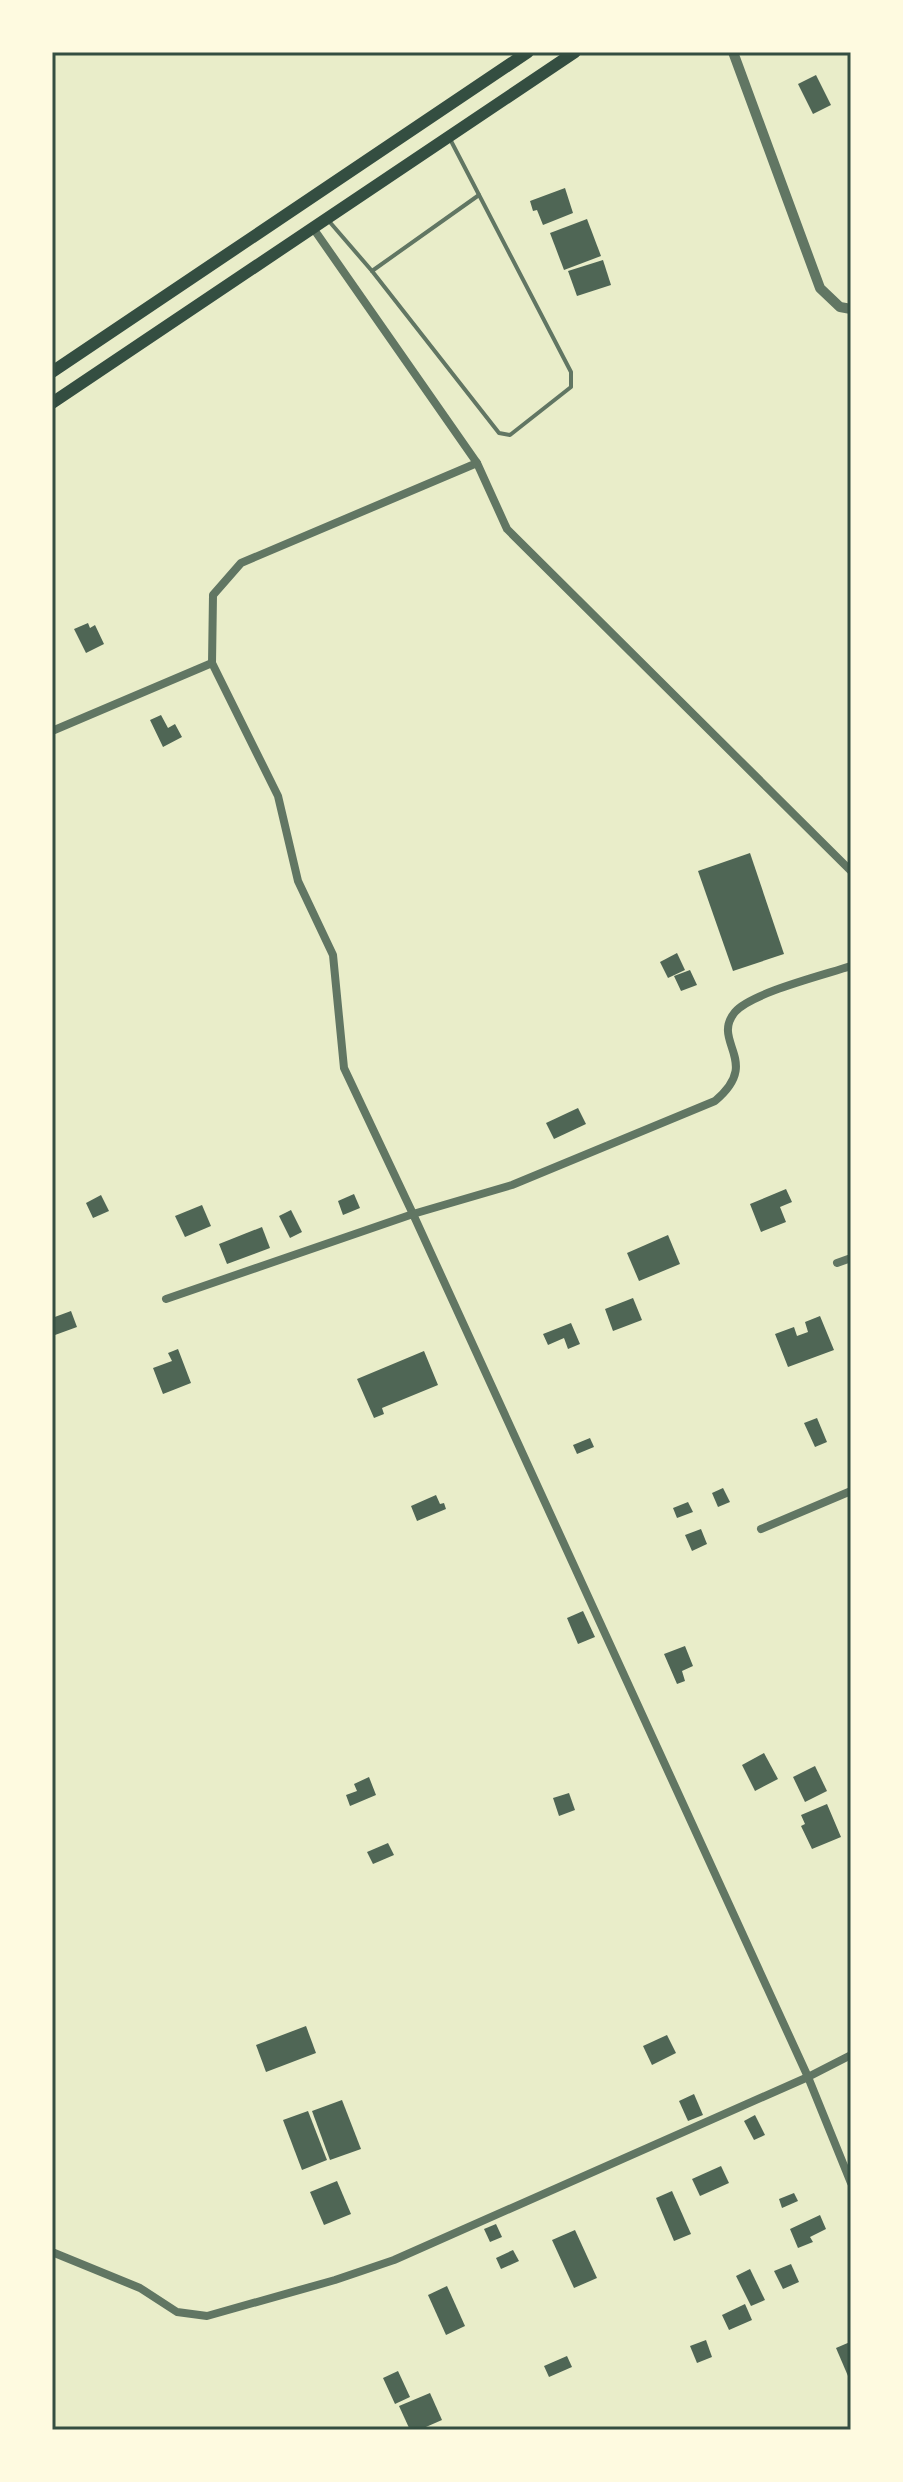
<svg xmlns="http://www.w3.org/2000/svg" width="903" height="2482" viewBox="0 0 903 2482" font-family="'DM Sans',sans-serif">
	<style>
		.building { fill: #4f6655 }
		.lines { fill: none; stroke-linecap: round; stroke-linejoin: round }
		.service { stroke: #617663; stroke-width: 4 }
		.minor { stroke: #617663; stroke-width: 8 }
		.tertiary { stroke: #617663; stroke-width: 10 }
		.primary { stroke: #344e41; stroke-width: 12 }
		.neatline { fill: none; stroke: #344e41; stroke-width: 3 }
	</style>
	<rect width="100%" height="100%" fill="#e9edc9"/>
	<g class="building">
		<path d="M816,75l15,30 -18,9 -15,-30z"/>
		<path d="M565,188l8,25 -30,12 -6,-15 -4,1 -3,-10z"/>
		<path d="M587,219l14,37 -37,14 -14,-37z"/>
		<path d="M603,260l8,25 -34,11 -9,-25z"/>
		<path d="M88,623l2,5 5,-3 9,19 -18,9 -12,-24z"/>
		<path d="M161,715l7,13 7,-4 7,13 -19,10 -13,-27z"/>
		<path d="M750,853l34,101 -51,17 -35,-100z"/>
		<path d="M677,953l8,17 -17,8 -8,-16z"/>
		<path d="M690,970l7,15 -16,6 -7,-15z"/>
		<path d="M578,1108l8,16 -32,15 -8,-16z"/>
		<path d="M786,1189l6,13 -12,5 6,15 -25,10 -11,-28z"/>
		<path d="M354,1194l6,14 -17,7 -5,-14z"/>
		<path d="M101,1195l8,16 -16,7 -7,-15z"/>
		<path d="M202,1205l9,21 -26,11 -10,-21z"/>
		<path d="M291,1210l11,22 -12,6 -11,-22z"/>
		<path d="M262,1227l8,21 -43,16 -8,-20z"/>
		<path d="M668,1235l12,29 -41,17 -12,-28z"/>
		<path d="M633,1298l9,22 -29,11 -8,-22z"/>
		<path d="M71,1311l6,16 -22,8 -3,-17z"/>
		<path d="M820,1316l14,34 -46,17 -13,-33 19,-7 3,9 11,-4 -3,-10z"/>
		<path d="M571,1323l9,21 -12,5 -4,-11 -16,7 -5,-11z"/>
		<path d="M178,1349l13,34 -28,11 -10,-26 19,-7 -4,-8z"/>
		<path d="M424,1351l14,34 -56,23 2,6 -10,4 -17,-39z"/>
		<path d="M817,1418l10,24 -12,5 -11,-24z"/>
		<path d="M590,1438l4,9 -17,7 -4,-9z"/>
		<path d="M723,1488l7,14 -12,5 -6,-14z"/>
		<path d="M436,1495l4,9 4,-1 2,6 -29,12 -6,-15z"/>
		<path d="M688,1502l5,10 -16,6 -4,-10z"/>
		<path d="M701,1529l6,15 -15,7 -7,-16z"/>
		<path d="M583,1611l12,26 -17,7 -11,-26z"/>
		<path d="M685,1646l8,20 -11,5 3,10 -8,3 -13,-30z"/>
		<path d="M764,1753l14,26 -23,12 -13,-26z"/>
		<path d="M815,1766l12,25 -22,11 -12,-25z"/>
		<path d="M369,1777l7,18 -26,11 -4,-11 11,-4 -3,-7z"/>
		<path d="M569,1793l6,17 -16,6 -6,-18z"/>
		<path d="M827,1804l14,33 -29,12 -11,-23 4,-2 -4,-9z"/>
		<path d="M388,1843l6,12 -21,9 -6,-12z"/>
		<path d="M306,2026l10,27 -50,19 -10,-27z"/>
		<path d="M667,2035l9,18 -24,12 -9,-19z"/>
		<path d="M694,2094l9,21 -15,6 -9,-20z"/>
		<path d="M342,2100l19,49 -31,11 -18,-49z"/>
		<path d="M308,2111l19,49 -25,10 -19,-50z"/>
		<path d="M755,2115l10,20 -11,5 -10,-19z"/>
		<path d="M721,2166l8,17 -29,13 -8,-17z"/>
		<path d="M337,2181l14,33 -27,11 -14,-33z"/>
		<path d="M672,2191l19,43 -17,7 -18,-43z"/>
		<path d="M794,2193l4,8 -16,7 -3,-9z"/>
		<path d="M820,2215l6,14 -16,8 3,5 -15,6 -8,-19z"/>
		<path d="M496,2224l6,13 -12,5 -6,-13z"/>
		<path d="M575,2230l22,48 -23,10 -22,-48z"/>
		<path d="M513,2250l6,11 -18,8 -5,-11z"/>
		<path d="M791,2264l8,18 -16,7 -9,-18z"/>
		<path d="M750,2269l15,31 -14,6 -15,-30z"/>
		<path d="M447,2286l18,40 -19,9 -18,-40z"/>
		<path d="M745,2304l7,16 -23,10 -7,-15z"/>
		<path d="M706,2340l6,17 -15,6 -7,-17z"/>
		<path d="M850,2342l1,4v37l-15,-35z"/>
		<path d="M567,2356l5,11 -23,10 -5,-11z"/>
		<path d="M398,2371l12,26 -15,7 -12,-26z"/>
		<path d="M430,2393l12,27 -23,10h-9l-11,-24z"/>
	</g>
	<g class="lines">
		<g class="service">
			<path d="M328,220l44,51 127,162 11,2 61,-48v-15l-121,-233"/>
			<path d="M372,271l107,-76"/>
		</g>
		<g class="minor">
			<path d="M313,228l164,235 30,66 344,342"/>
			<path d="M477,463l-236,100 -28,32 -1,68 66,133 20,85 35,74 11,113 69,146 395,863 43,106"/>
			<path d="M52,731l160,-68"/>
			<path d="M837,1263l14,-5"/>
			<path d="M166,1299l247,-85 99,-29 203,-84c48,-40 -5,-59 20,-89 16,-19 89,-37 116,-46"/>
			<path d="M761,1529l90,-38"/>
			<path d="M52,2252l88,36 37,24 30,4 128,-36 59,-20 414,-183 43,-22"/>
		</g>
		<path class="tertiary" d="M733,52l87,236 20,19 11,2"/>
		<g class="primary">
			<path d="M52,372l476,-320"/>
			<path d="M52,403l523,-351"/>
		</g>
	</g>
	<rect width="903" height="2482" fill="none" stroke="#fefae0" stroke-width="108"/>
	<rect x="54" y="54" width="795" height="2374" class="neatline"/>
</svg>
